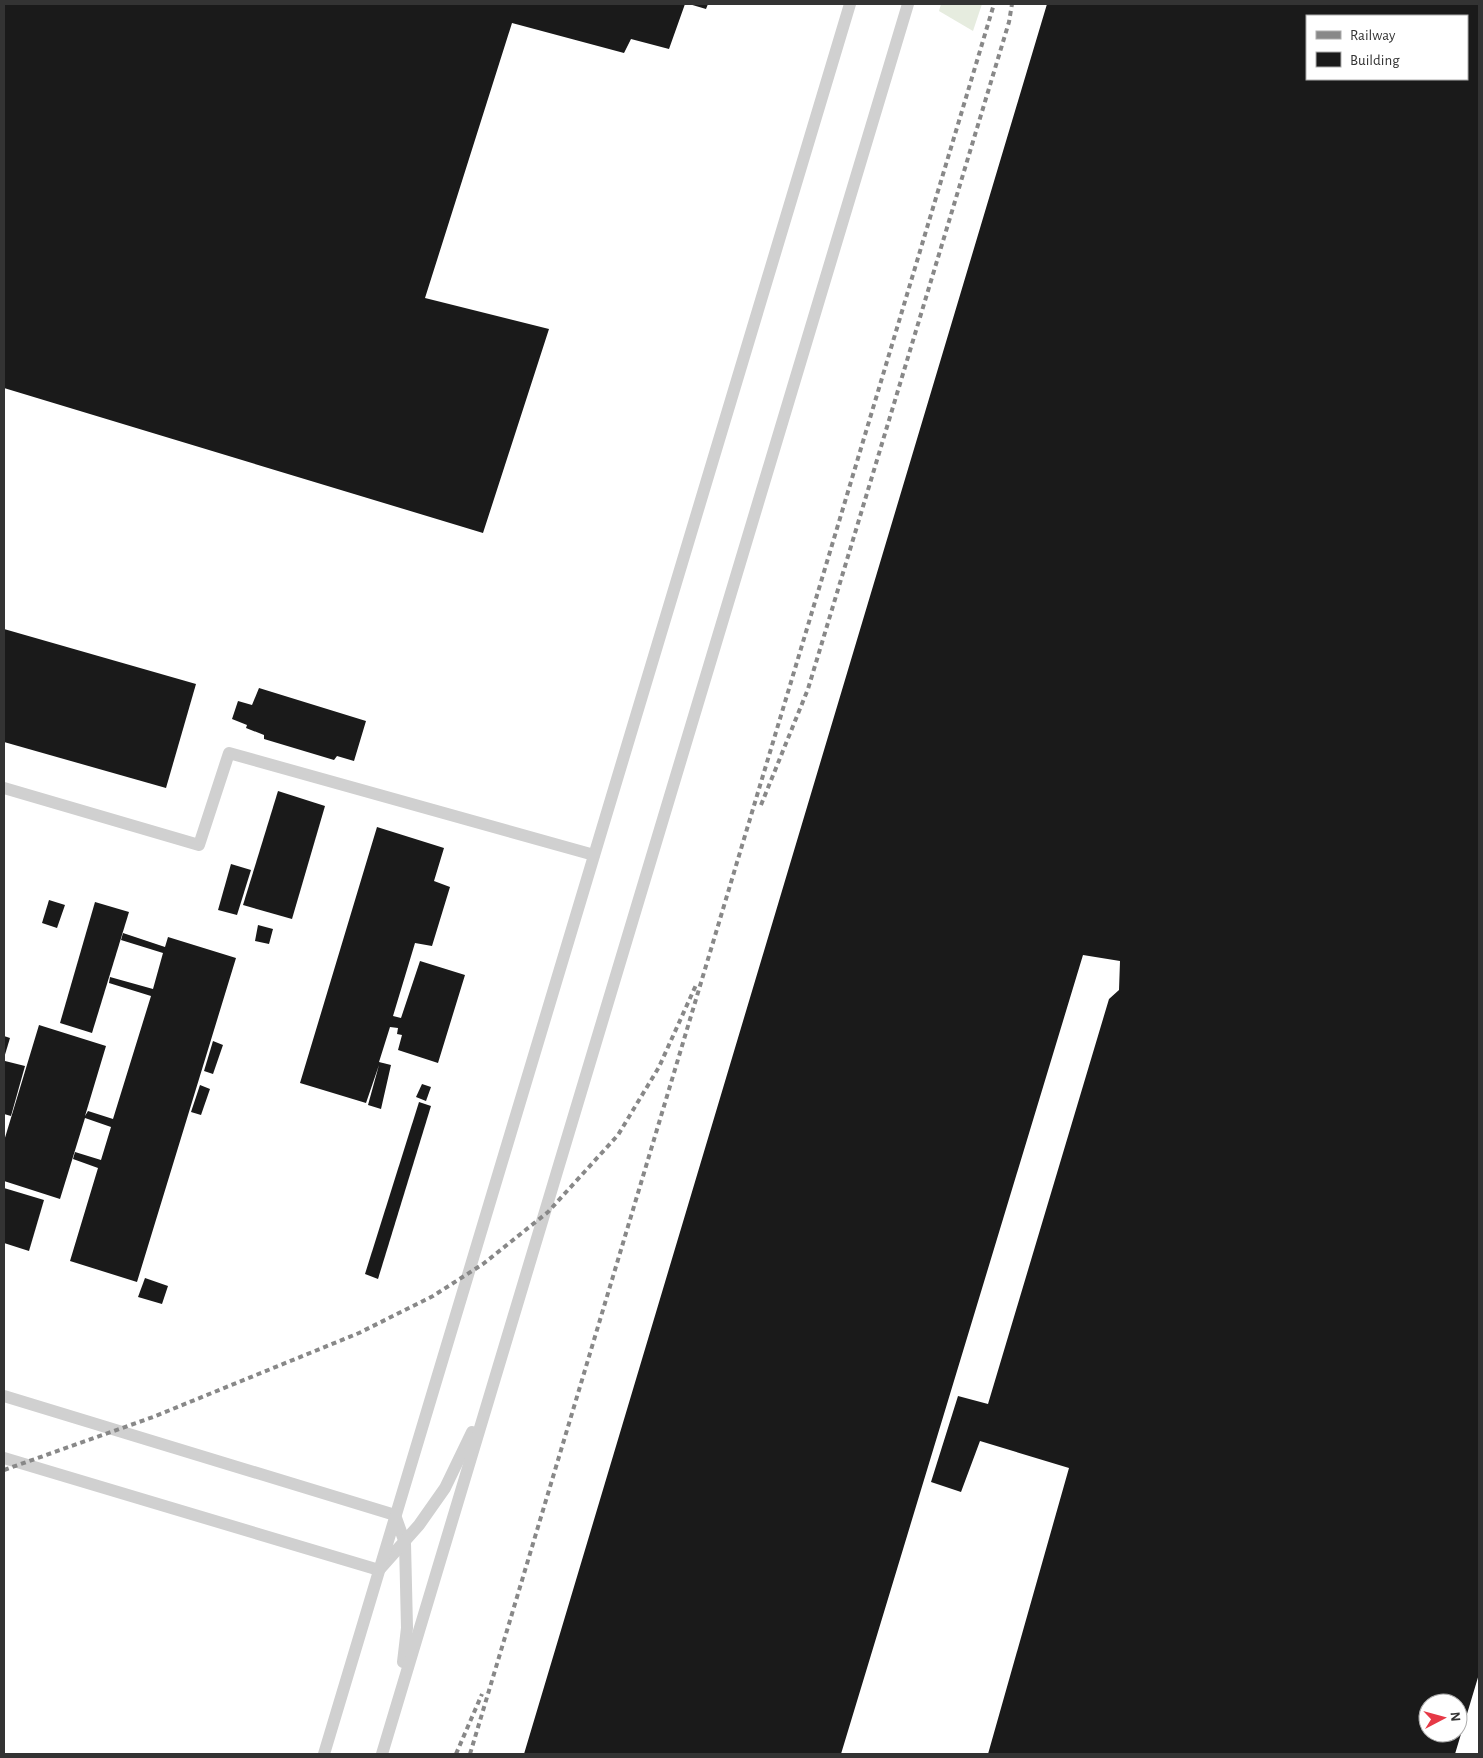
<svg xmlns="http://www.w3.org/2000/svg" width="1483" height="1758" viewBox="0 0 1483 1758" font-family="'Alegreya Sans',sans-serif">
	<style>
		.green { fill: #e6ecdf }
		.building { fill: #1a1a1a; fill-rule: evenodd }
		.lines { fill: none; stroke-linecap: round; stroke-linejoin: round }
		.service { stroke: #d0d0d0; stroke-width: 12 }
		.rail { stroke: #888; stroke-width: 4; stroke-dasharray: 5 4; stroke-linecap: butt }
	</style>
	<rect width="100%" height="100%" fill="#fff"/>
	<path class="green" d="M941,4h41l-9,27 -34,-20z"/>
	<g class="building">
		<path d="M4,4h681l-16,45 -38,-10 -7,14 -112,-30 -87,275 124,31 -66,204 -479,-145z"/>
		<path d="M689,4h19l-2,5z"/>
		<path d="M1047,4h432v1670l-24,80h-467l81,-286 -89,-27 -19,51 -30,-10 27,-86 30,8 121,-405 10,-9 1,-29 -37,-6 -242,799h-317zM1307,16h160v63h-160zM1428,1703h30v30h-30z"/>
		<path d="M4,629l192,55 -30,104 -162,-46z"/>
		<path d="M259,688l107,33 -12,40 -17,-5 -3,4 -70,-21v-4l-18,-7 1,-3 -15,-6 6,-18 14,4z"/>
		<path d="M278,791l47,15 -33,113 -49,-14z"/>
		<path d="M377,827l67,21 -10,33 16,6 -18,59 -17,-3 -22,73 8,2 19,-57 45,14 -27,88 -40,-13 4,-15 -5,-1 1,-6 -8,-1 -11,35 12,3 -10,44 -13,-4 11,-40 -13,38 -66,-20z"/>
		<path d="M231,864l20,6 -14,45 -19,-5z"/>
		<path d="M49,900l16,5 -8,23 -15,-5z"/>
		<path d="M95,902l34,10 -37,121 -32,-10z"/>
		<path d="M258,925l15,4 -4,15 -14,-3z"/>
		<path d="M123,933l42,14 3,-10 68,21 -99,324 -67,-21 28,-93 -25,-9 2,-7 26,8 10,-33 -26,-9 -25,81 -56,-18v-40l35,-116 67,21 -21,70 3,-5 25,8 38,-123 -42,-13 1,-6 43,12 10,-36 -42,-13z"/>
		<path d="M4,1036l6,2 -6,20z"/>
		<path d="M213,1041l10,4 -10,29 -9,-3z"/>
		<path d="M5,1061l20,5 -14,50 -7,-2z"/>
		<path d="M422,1084l9,3 -5,14 -10,-4z"/>
		<path d="M200,1085l10,4 -9,26 -10,-3z"/>
		<path d="M419,1102l12,4 -53,173 -13,-5z"/>
		<path d="M4,1188l40,12 -15,51 -25,-8z"/>
		<path d="M145,1278l23,8 -6,18 -24,-7z"/>
	</g>
	<g class="lines">
		<g class="service">
			<path d="M4,788l195,57 30,-92 365,102"/>
			<path d="M4,1396l391,119 10,28 2,85 -4,34"/>
			<path d="M4,1458l375,112 40,-45 26,-37 27,-56"/>
			<path d="M324,1754l526,-1750"/>
			<path d="M382,1754l526,-1750"/>
		</g>
		<g class="rail">
			<path d="M761,805l47,-116 201,-667 3,-18"/>
			<path d="M4,1470l149,-53 206,-84 74,-37 50,-32 65,-52 70,-77 41,-68 37,-82"/>
			<path d="M456,1754l26,-60"/>
			<path d="M470,1754l524,-1750"/>
		</g>
	</g>
	<rect width="1483" height="1758" fill="none" stroke="#333333" stroke-width="10"/>
	<rect x="1306" y="15" width="162" height="65" fill="#ffffff" stroke="#adadad"/>
	<rect x="1316" y="31" width="25" height="8" fill="#888888" stroke="#adadad"/>
	<text x="1350" y="40" font-size="15" fill="#333333">Railway</text>
	<rect x="1316" y="52" width="25" height="15" fill="#1a1a1a" stroke="#adadad"/>
	<text x="1350" y="65" font-size="15" fill="#333333">Building</text>
	<g transform="translate(1443 1718) rotate(84)"><circle r="24" fill="#ffffff" stroke="#adadad"/>
	<path d="M0-4L9 19L0 12L-9 19Z" fill="#e63946"/>
	<text y="-8" font-size="14" font-weight="bold" text-anchor="middle" fill="#333333">N</text>
	</g>
</svg>
